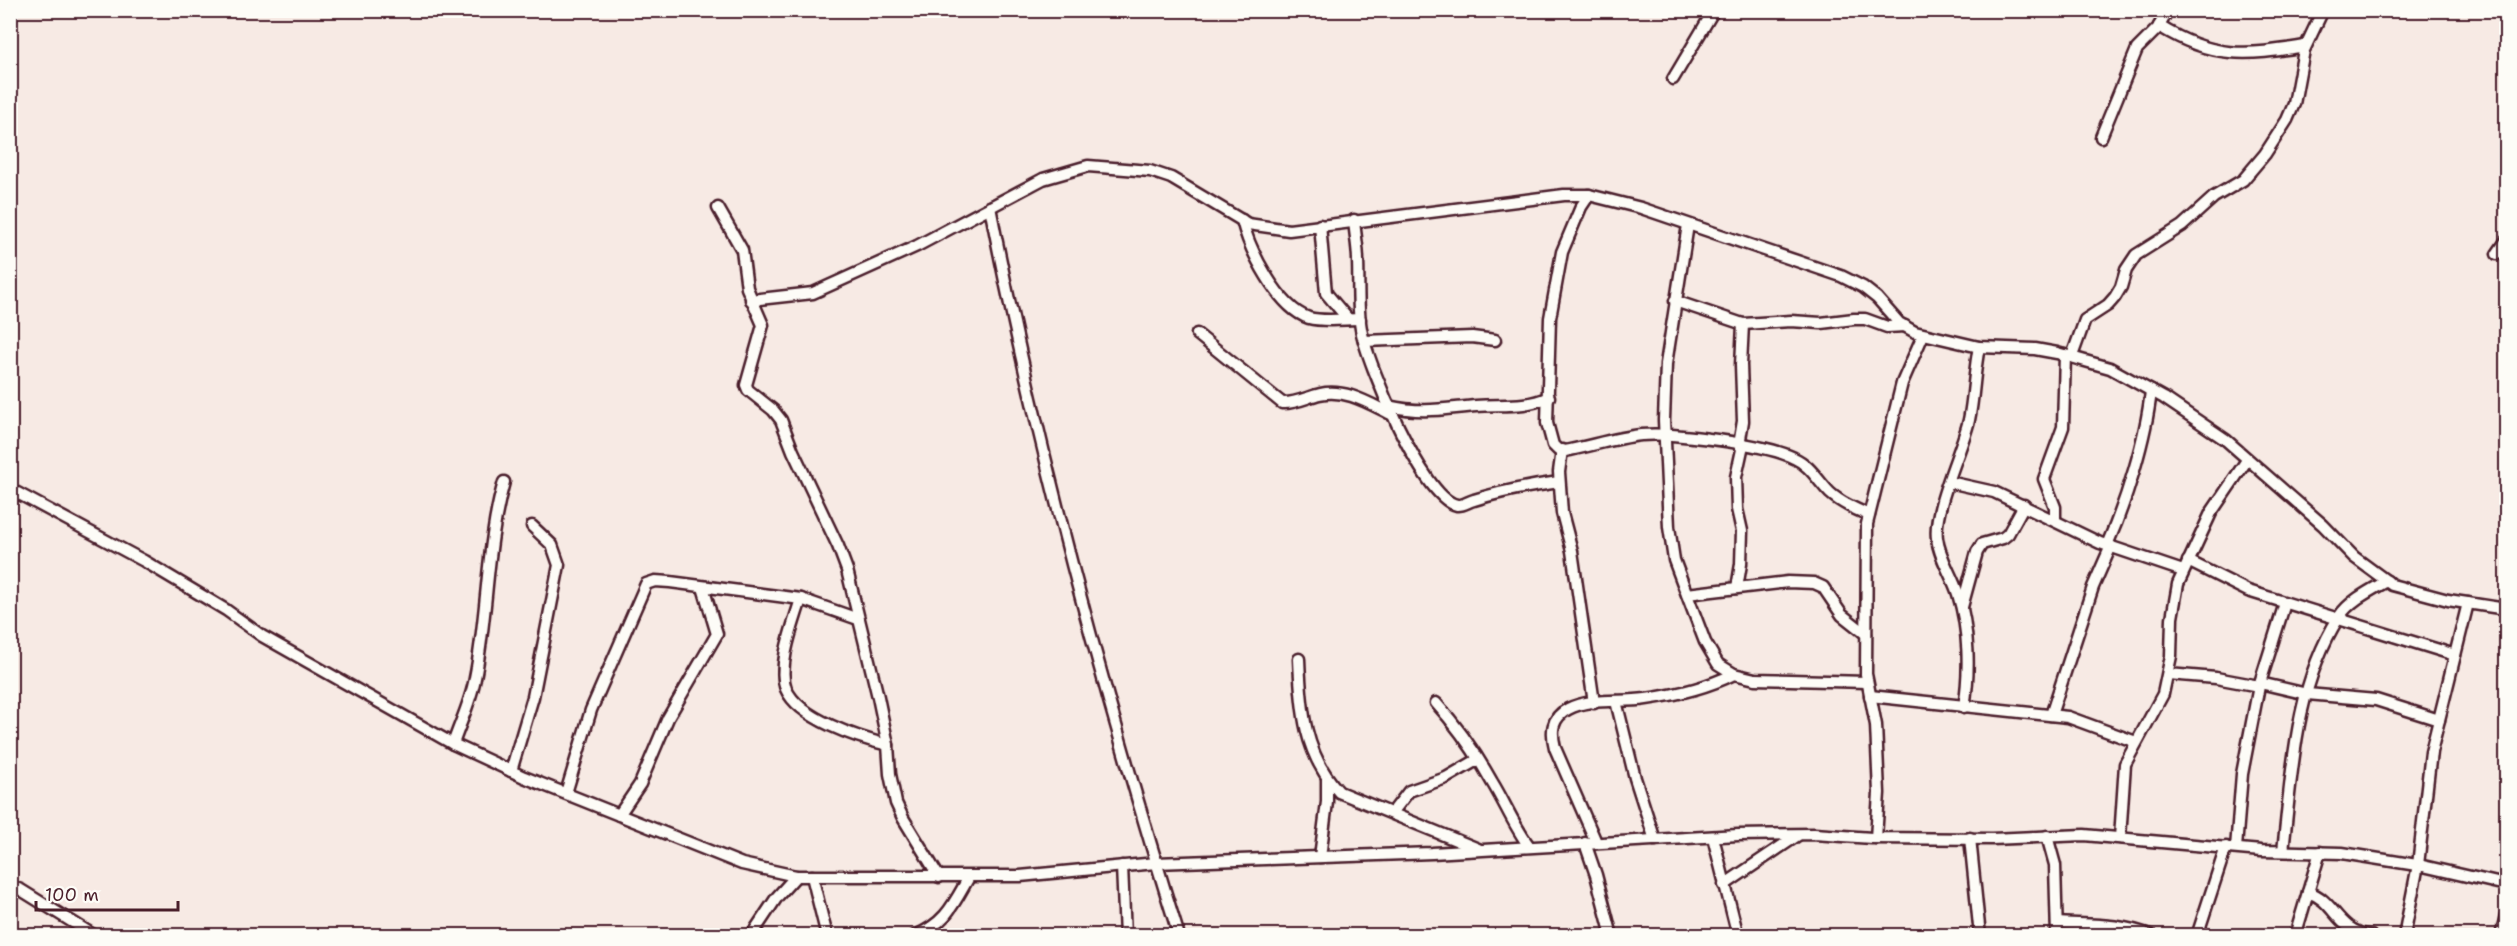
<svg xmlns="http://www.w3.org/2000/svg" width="2517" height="946" viewBox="0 0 2517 946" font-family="'Shantell Sans',sans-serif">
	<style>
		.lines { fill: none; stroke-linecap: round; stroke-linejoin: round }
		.minor-casing { stroke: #4a1f2b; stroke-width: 15 }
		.minor { stroke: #fdfcf7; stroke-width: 10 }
	</style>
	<rect width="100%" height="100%" fill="#f7eae4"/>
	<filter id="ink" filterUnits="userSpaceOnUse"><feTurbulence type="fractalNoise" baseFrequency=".0167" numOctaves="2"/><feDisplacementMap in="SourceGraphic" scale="12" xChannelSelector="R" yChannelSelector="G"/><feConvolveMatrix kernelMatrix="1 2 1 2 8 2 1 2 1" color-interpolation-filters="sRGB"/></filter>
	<g filter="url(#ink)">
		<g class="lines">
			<g class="minor-casing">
				<g id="minor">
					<path d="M2159,26c53,33 87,30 146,20"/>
					<path d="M1673,79l41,-69"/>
					<path d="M2101,137l36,-88 21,-21 10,-18"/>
					<path d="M1589,195l-8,12 -19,45 -12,66 -3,105 6,22 5,5 7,1c26,-5 50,-13 76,-16 31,-3 126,9 153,23 16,7 24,23 36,35 11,10 25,16 39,22"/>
					<path d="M990,207c48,247 114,489 189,729"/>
					<path d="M718,208l24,42 5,38 16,37 -17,60 2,5 25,20 8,10 12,31 45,95 9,24 31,127 10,48 2,29 6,29 7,15 36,59"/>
					<path d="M1242,220c7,29 36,88 67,98 14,4 36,1 51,1"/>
					<path d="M1354,220c1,14 4,27 4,41 1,22 -1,46 3,68 6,33 62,170 96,176 6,1 12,-4 17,-5 28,-9 56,-14 85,-18"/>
					<path d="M1320,225l6,68 22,26"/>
					<path d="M1688,225l-22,139 -2,56 5,107 5,33 15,40 16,42 13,22 16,10 21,5 112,3"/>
					<path d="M2497,254l9,-13"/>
					<path d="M751,300l62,-7 104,-47 126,-67 45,-13 62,5 21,7 77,46 41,6 275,-35h25l52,13 200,68 22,11 14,11 22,25 16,9 64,15 56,2 22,4 53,15 54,30 62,42 97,85 31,32 38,28 56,15 58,9"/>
					<path d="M1675,301l68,23 48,-3 30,2 33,-4h11l22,8 18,-1"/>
					<path d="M1197,334l85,69c13,1 25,-6 38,-9 26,-6 50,10 73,21"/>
					<path d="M1364,341l108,-4 23,3"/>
					<path d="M2072,356l13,-36 23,-15 7,-8 6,-10 5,-17 10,-15 46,-29 32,-29 29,-17 22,-26 22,-34 7,-16 10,-54 19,-40"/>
					<path d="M1388,406c35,8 55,3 88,0 27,-2 48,2 73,-9"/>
					<path d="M1739,445l4,-24 -2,-56 2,-41"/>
					<path d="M1562,450l-3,22 3,41 10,38 22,152"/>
					<path d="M1949,482l45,10 106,51 83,28"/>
					<path d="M10,489l134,72 82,49 36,26 191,108 71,33 218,87 54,12h224l136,-13 276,-10 306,-18 76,-1 58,4 120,1 92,-4 177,16 81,2 81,13 83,19"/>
					<path d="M2055,521v-14l-11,-28 19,-52 2,-72"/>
					<path d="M2107,545c19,-43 39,-107 44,-154"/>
					<path d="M2188,561l60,30 207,64"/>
					<path d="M1737,588l4,-24 1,-33 -5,-22 -1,-32 7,-32"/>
					<path d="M1687,594l101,-12 26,1 9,4 19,28 24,19"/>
					<path d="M801,599c-7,24 -24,66 -15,90 13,30 73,49 102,56"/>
					<path d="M1962,607l15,-55 5,-8 21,-6 5,-4 16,-29"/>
					<path d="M1299,659c2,50 5,95 40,133l139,57"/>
					<path d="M2168,674l48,4 43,8"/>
					<path d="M2260,683l47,11 69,6 63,20"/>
					<path d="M1870,696l198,21 68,25"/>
					<path d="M1616,701l19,77 20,62"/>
					<path d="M1436,703c21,23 41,52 56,79 13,21 22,44 37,64"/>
					<path d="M1964,707c6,-36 5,-78 -6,-113 -6,-19 -19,-37 -21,-56 -4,-29 25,-88 32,-118 5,-24 5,-49 10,-73"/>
					<path d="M2051,715l42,-128 18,-41"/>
					<path d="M453,744c7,-21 18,-43 22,-66 13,-65 11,-133 29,-196"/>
					<path d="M511,771l22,-74 26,-132 -7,-20 -20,-19"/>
					<path d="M566,793l25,-83 55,-126 9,-3 15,1 131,17 57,20"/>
					<path d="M1392,813l17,-22 37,-13 31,-18"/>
					<path d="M619,815l21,-31 28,-66 49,-84 -14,-47"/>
					<path d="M2047,836l8,29 2,71"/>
					<path d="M1713,837l25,99"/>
					<path d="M1876,838l3,-45 -3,-68 -10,-51 1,-150 35,-141 21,-48"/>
					<path d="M1970,838l10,98"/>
					<path d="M2120,838l5,-74 38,-70 8,-38 1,-38 6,-34 33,-71 36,-53"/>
					<path d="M1596,842l-41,-94c-4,-16 -4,-30 13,-39 23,-12 53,-6 78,-10 29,-4 62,-12 88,-25"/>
					<path d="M1585,843l11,32 16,61"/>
					<path d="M2236,848l6,-74 17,-88 26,-83"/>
					<path d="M2283,851c9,-79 12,-165 56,-234 10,-16 32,-27 48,-36"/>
					<path d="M1320,857l7,-55v-23"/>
					<path d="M1122,866l3,70"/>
					<path d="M812,876l15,60"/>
					<path d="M1724,885l74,-50"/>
					<path d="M10,886l11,4 74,46"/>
					<path d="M2308,892c28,9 27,38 63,44"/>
					<path d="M2057,923c33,2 64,0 95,13"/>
					<path d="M751,936l26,-39 19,-21"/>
					<path d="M915,936c31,-13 38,-31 54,-59"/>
					<path d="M2197,936l29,-89"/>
					<path d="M2295,936l25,-84"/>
					<path d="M2404,936l14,-71 13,-113 37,-149"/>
					<path d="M2501,936l5,-21"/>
				</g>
			</g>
			<use href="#minor" class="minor"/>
		</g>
	</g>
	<rect width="2517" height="946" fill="none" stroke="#fdfcf7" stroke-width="36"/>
	<rect x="18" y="18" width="2481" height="910" fill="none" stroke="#4a1f2b" stroke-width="2" filter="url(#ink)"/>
	<path d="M36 901v9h142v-9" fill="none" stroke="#4a1f2b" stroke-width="3"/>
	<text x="45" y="901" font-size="18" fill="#4a1f2b" stroke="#fdfcf7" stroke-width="4.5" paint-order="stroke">100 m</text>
</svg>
